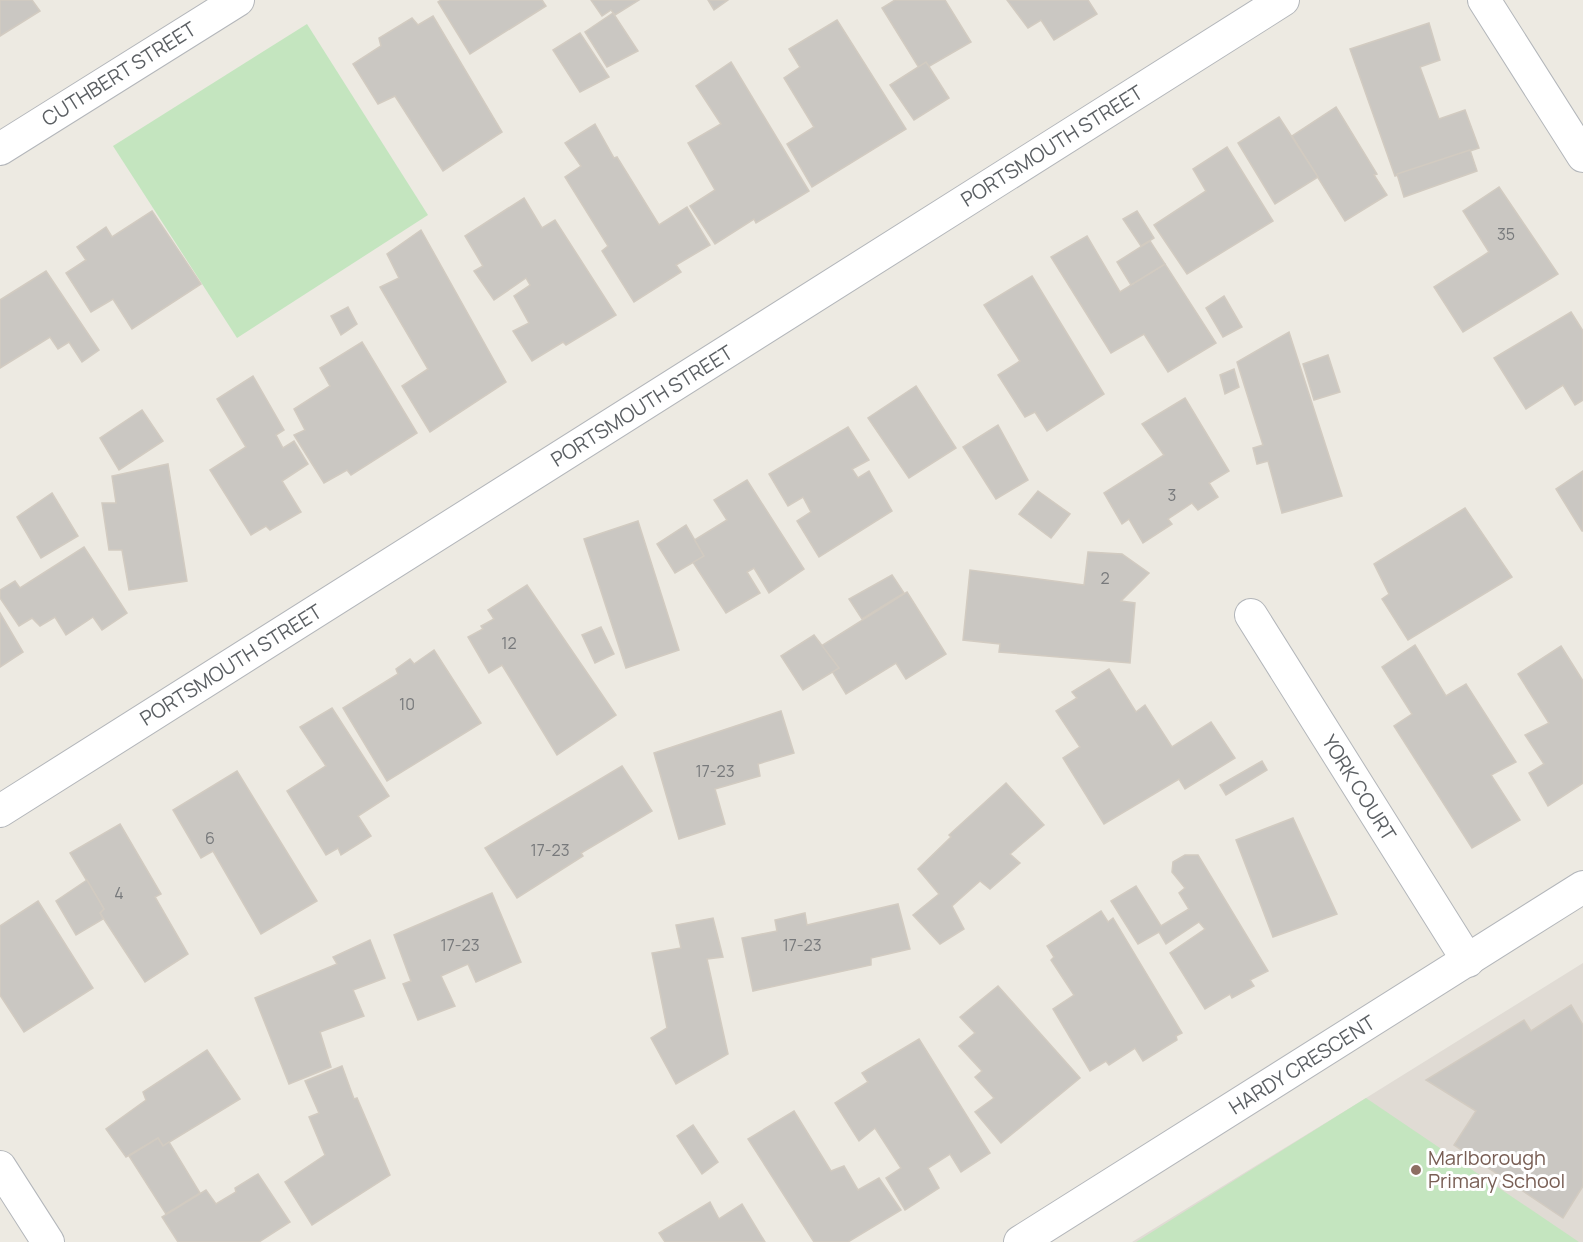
<svg xmlns="http://www.w3.org/2000/svg" width="1583" height="1242" viewBox="0 0 1583 1242" font-family="Manrope,sans-serif">
	<style>
		.education { fill: #e0dbd4 }
		.green { fill: #c4e5bf }
		.building { fill: #cac7c2; stroke: #d2cbc1; stroke-width: 1.5 }
		.lines { fill: none; stroke-linecap: round; stroke-linejoin: round }
		.street-casing { stroke: #b3b6ba; stroke-width: 34 }
		.street { stroke: #fff; stroke-width: 32 }
		.education-dot { fill: #8d6e63; stroke: #fff; stroke-width: 2 }
		.labels { text-anchor: middle; stroke-width: 6; stroke-linejoin: round; paint-order: stroke }
		.number-label { font-size: 16px; fill: #77797b }
		.street-label { font-size: 20px; fill: #5b5f63; stroke: #fff }
		.education-label { font-size: 20px; fill: #785e54; stroke: #fff; text-anchor: start }
	</style>
	<rect width="100%" height="100%" fill="#edeae2"/>
	<path class="education" d="M1583,963v279h-451l234,-144z"/>
	<g class="green">
		<path d="M307,24l121,191 -191,123 -124,-192z"/>
		<path d="M1366,1098l213,144h-443z"/>
	</g>
	<g class="building">
		<path d="M0,0h32l8,11 -40,25z"/>
		<path d="M441,0h101l4,6 -76,48 -32,-52z"/>
		<path d="M591,0h48l-24,15 -4,-5 -9,6z"/>
		<path d="M708,0h20l-14,10z"/>
		<path d="M895,0h50l26,42 -50,29 -39,-63z"/>
		<path d="M1007,0h81l9,14 -43,26 -13,-20 -13,8z"/>
		<path d="M613,13l25,38 -31,16 -22,-35z"/>
		<path d="M433,16l69,116 -59,39 -48,-75 -17,8 -25,-40 28,-18 -2,-8 33,-20 6,7z"/>
		<path d="M837,20l69,109 -94,58 -25,-43 27,-17 -30,-49 16,-11 -11,-18z"/>
		<path d="M1429,23l11,37 -20,7 19,52 26,-9 14,38 -84,28 -45,-127z"/>
		<path d="M580,33l29,44 -29,15 -27,-42z"/>
		<path d="M731,62l78,129 -53,32 -2,-4 -39,25 -25,-38 25,-16 -27,-47 33,-19 -25,-38z"/>
		<path d="M926,62l23,36 -35,22 -24,-35z"/>
		<path d="M1336,107l41,67 -3,1 13,20 -42,26 -53,-85z"/>
		<path d="M1279,117l39,60 -43,27 -37,-61z"/>
		<path d="M595,124l19,34 3,-1 42,68 28,-18 23,38 -34,20 5,7 -47,30 -32,-51 6,-5 -43,-69 16,-11 -16,-23z"/>
		<path d="M1227,147l46,74 -86,53 -33,-49 52,-34 -13,-22z"/>
		<path d="M1470,150l7,21 -73,26 -7,-23z"/>
		<path d="M1499,187l59,87 -95,58 -29,-45 55,-35 -26,-41z"/>
		<path d="M524,198l18,30 13,-8 61,95 -50,30 -3,-3 -31,19 -19,-30 16,-8 -15,-27 16,-11 -4,-7 -32,22 -20,-29 9,-5 -18,-30z"/>
		<path d="M152,211l49,73 -69,45 -19,-30 -22,13 -25,-39 20,-13 -9,-13 29,-20 6,10z"/>
		<path d="M1137,211l17,27 -13,8 -18,-27z"/>
		<path d="M421,230l85,152 -76,50 -28,-46 26,-17 -48,-82 19,-9 -12,-24z"/>
		<path d="M1087,236l33,56 45,-28 51,79 -48,29 -24,-38 -33,19 -60,-96z"/>
		<path d="M1150,241l15,23 -34,21 -14,-23z"/>
		<path d="M46,271l53,79 -17,12 -13,-20 -11,7 -8,-12 -50,31v-68z"/>
		<path d="M1032,276l72,118 -57,37 -12,-19 -10,5 -27,-42 22,-14 -36,-56z"/>
		<path d="M1224,296l18,31 -19,10 -17,-29z"/>
		<path d="M348,307l9,17 -16,11 -10,-19z"/>
		<path d="M1571,312l12,19v69l-8,5 -12,-20 -37,24 -32,-51z"/>
		<path d="M1289,332l53,164 -60,17 -14,-52 -11,3 -4,-16 10,-3 -26,-83z"/>
		<path d="M362,342l55,91 -66,42 -4,-5 -23,13 -30,-48 11,-5 -11,-21 36,-23 -10,-18z"/>
		<path d="M1328,355l12,37 -26,8 -11,-36z"/>
		<path d="M1234,369l5,18 -14,7 -5,-19z"/>
		<path d="M253,376l31,54 -8,5 7,13 11,-7 14,23 -26,17 19,31 -31,18 -4,-4 -15,9 -41,-65 36,-23 -29,-48z"/>
		<path d="M916,386l40,62 -47,30 -41,-60z"/>
		<path d="M1185,398l44,73 -20,12 9,14 -20,13 -6,-7 -24,16 4,5 -29,19 -14,-24 -7,5 -18,-31 60,-38 -22,-31z"/>
		<path d="M142,410l21,31 -44,29 -19,-32z"/>
		<path d="M998,425l30,55 -32,19 -33,-52z"/>
		<path d="M848,427l21,33 -17,9 6,9 11,-7 23,40 -73,46 -22,-36 14,-9 -8,-15 -15,9 -19,-32z"/>
		<path d="M168,464l19,117 -58,9 -7,-40h-13l-7,-47h14l-4,-27z"/>
		<path d="M1583,471v60h-1l-26,-42z"/>
		<path d="M747,480l57,89 -35,24 -15,-25 -7,4 13,21 -34,20 -43,-66 44,-27 -13,-20z"/>
		<path d="M1038,491l32,23 -19,24 -32,-24z"/>
		<path d="M52,493l26,43 -37,22 -24,-41z"/>
		<path d="M1465,508l47,69 -104,63 -26,-41 7,-5 -15,-30z"/>
		<path d="M638,521l41,129 -53,18 -42,-129z"/>
		<path d="M686,525l18,31 -29,17 -18,-29z"/>
		<path d="M84,547l43,66 -25,17 -9,-13 -27,18 -11,-18 -15,9 -8,-8 -13,8 -19,-28v-8l15,-9 5,7z"/>
		<path d="M1088,552l34,2 27,19 -28,28 14,2 -5,60 -131,-11 1,-8 -37,-4 7,-70 114,15z"/>
		<path d="M892,575l12,18 -42,26 -13,-20z"/>
		<path d="M527,585l89,130 -59,40 -55,-90 -13,8 -21,-36 15,-8 -2,-3 13,-7 -6,-9z"/>
		<path d="M907,592l39,62 -40,25 -10,-16 -50,31 -28,-46z"/>
		<path d="M0,613l23,39 -23,15z"/>
		<path d="M601,627l13,27 -19,9 -13,-28z"/>
		<path d="M814,635l25,33 -36,22 -22,-34z"/>
		<path d="M1415,645l31,51 20,-12 50,78 -25,13 29,45 -48,28 -78,-122 18,-12 -30,-47z"/>
		<path d="M1561,646l22,35v102l-35,23 -19,-33 15,-9 -19,-29 24,-12 -31,-49z"/>
		<path d="M434,650l47,73 -94,58 -44,-73 55,-34 -2,-5 14,-10 4,5z"/>
		<path d="M1109,669l27,43 9,-7 27,42 39,-25 24,36 -50,31 -6,-10 -75,45 -41,-66 17,-11 -24,-36 21,-13 -5,-6z"/>
		<path d="M332,708l57,88 -31,20 13,20 -30,19 -3,-7 -12,7 -39,-64 39,-25 -26,-39z"/>
		<path d="M781,711l13,42 -36,11 2,12 -45,13 10,35 -46,15 -25,-86z"/>
		<path d="M1262,761l5,9 -41,25 -6,-10z"/>
		<path d="M622,766l30,45 -71,42 2,3 -66,42 -32,-50z"/>
		<path d="M237,771l80,130 -56,33 -48,-83 -12,7 -28,-48z"/>
		<path d="M1006,783l38,42 -34,29 10,9 -30,26 -10,-8 -28,25 12,23 -24,15 -27,-29 26,-21 -21,-25 33,-32 -2,-2z"/>
		<path d="M1293,818l44,96 -64,23 -37,-97z"/>
		<path d="M120,824l41,70 -6,3 33,57 -43,28 -45,-69 4,-4 -34,-56z"/>
		<path d="M1185,855h13l70,116 -18,9 4,6 -22,12 -2,-4 -25,15 -35,-56 35,-24 -6,-7 -33,22 -7,-12 -21,12 -27,-43 25,-15 25,40 28,-17 -10,-16 6,-5 -13,-16 1,-10z"/>
		<path d="M87,880l17,29 -4,4 3,6 -27,16 -20,-34z"/>
		<path d="M492,893l29,69 -45,20 -8,-18 -27,12 14,30 -37,14 -15,-36 8,-3 -17,-46z"/>
		<path d="M38,901l55,87 -69,44 -24,-37v-69z"/>
		<path d="M898,904l12,45 -39,9v7l-118,26 -11,-53 35,-7 -2,-11 30,-7 2,12z"/>
		<path d="M1101,911l7,11 5,-4 69,115 -6,3 1,4 -34,21 -8,-13 -26,17 -3,-4 -16,10 -37,-62 21,-14 -23,-35 3,-3 -7,-11z"/>
		<path d="M713,918l10,39 -16,2 21,95 -52,30 -25,-46 16,-10 -15,-75 29,-5 -5,-23z"/>
		<path d="M370,940l15,38 -32,12 11,26 -44,16 11,35 -42,17 -34,-86 82,-34 -4,-7z"/>
		<path d="M998,986l82,92 -79,65 -26,-31 19,-14 -19,-21 7,-6 -23,-25 16,-13 -15,-16z"/>
		<path d="M1571,1005l12,20v161l-20,32 -109,-73 22,-34 -50,-31 98,-60 7,11z"/>
		<path d="M919,1039l71,114 -29,19 -11,-18 -22,14 11,20 -34,22 -19,-32 15,-10 -26,-40 -16,13 -24,-38 33,-21 -6,-9z"/>
		<path d="M207,1050l33,49 -77,47 -5,-8 -32,19 -20,-28 40,-29 -3,-8z"/>
		<path d="M342,1066l12,33 3,-1 33,77 -78,50 -27,-43 40,-27 -16,-38 10,-4 -14,-32z"/>
		<path d="M794,1111l37,60 13,-5 14,24 21,-12 22,32 -53,32h-34l-66,-103z"/>
		<path d="M693,1125l25,37 -16,12 -25,-38z"/>
		<path d="M158,1138l5,8 6,-4 31,51 -34,21 -37,-58z"/>
		<path d="M258,1174l32,48 -31,20h-81l-16,-25 44,-27 10,14 20,-12 -1,-4z"/>
		<path d="M710,1202l9,17 23,-15 23,38h-100l-6,-9z"/>
	</g>
	<g class="lines">
		<g class="street-casing">
			<g id="street">
				<path d="M1484,0l99,156"/>
				<path d="M0,149l238,-149"/>
				<path d="M1251,615l217,346"/>
				<path d="M0,811l1283,-811"/>
				<path d="M0,1167l48,75"/>
				<path d="M1020,1242l563,-355"/>
			</g>
		</g>
		<use href="#street" class="street"/>
	</g>
	<circle class="education-dot" cx="1416" cy="1170" r="6"/>
	<g class="labels">
		<g class="number-label">
			<text x="1506" y="240">35</text>
			<text x="1172" y="501">3</text>
			<text x="1105" y="584">2</text>
			<text x="509" y="649">12</text>
			<text x="407" y="710">10</text>
			<text x="715" y="777">17-23</text>
			<text x="210" y="844">6</text>
			<text x="550" y="856">17-23</text>
			<text x="119" y="899">4</text>
			<text x="460" y="951">17-23</text>
			<text x="802" y="951">17-23</text>
		</g>
		<g class="street-label">
			<text transform="translate(119 74) rotate(-32)" y="7">CUTHBERT STREET</text>
			<text transform="translate(1052 146) rotate(-32)" y="7">PORTSMOUTH STREET</text>
			<text transform="translate(642 406) rotate(-32)" y="7">PORTSMOUTH STREET</text>
			<text transform="translate(231 665) rotate(-32)" y="7">PORTSMOUTH STREET</text>
			<text transform="translate(1359 788) rotate(58)" y="7">YORK COURT</text>
			<text transform="translate(1302 1065) rotate(-32)" y="7">HARDY CRESCENT</text>
		</g>
		<g class="education-label">
			<text x="1428" y="1165">Marlborough<tspan x="1428" dy="23">Primary School</tspan></text>
		</g>
	</g>
</svg>
